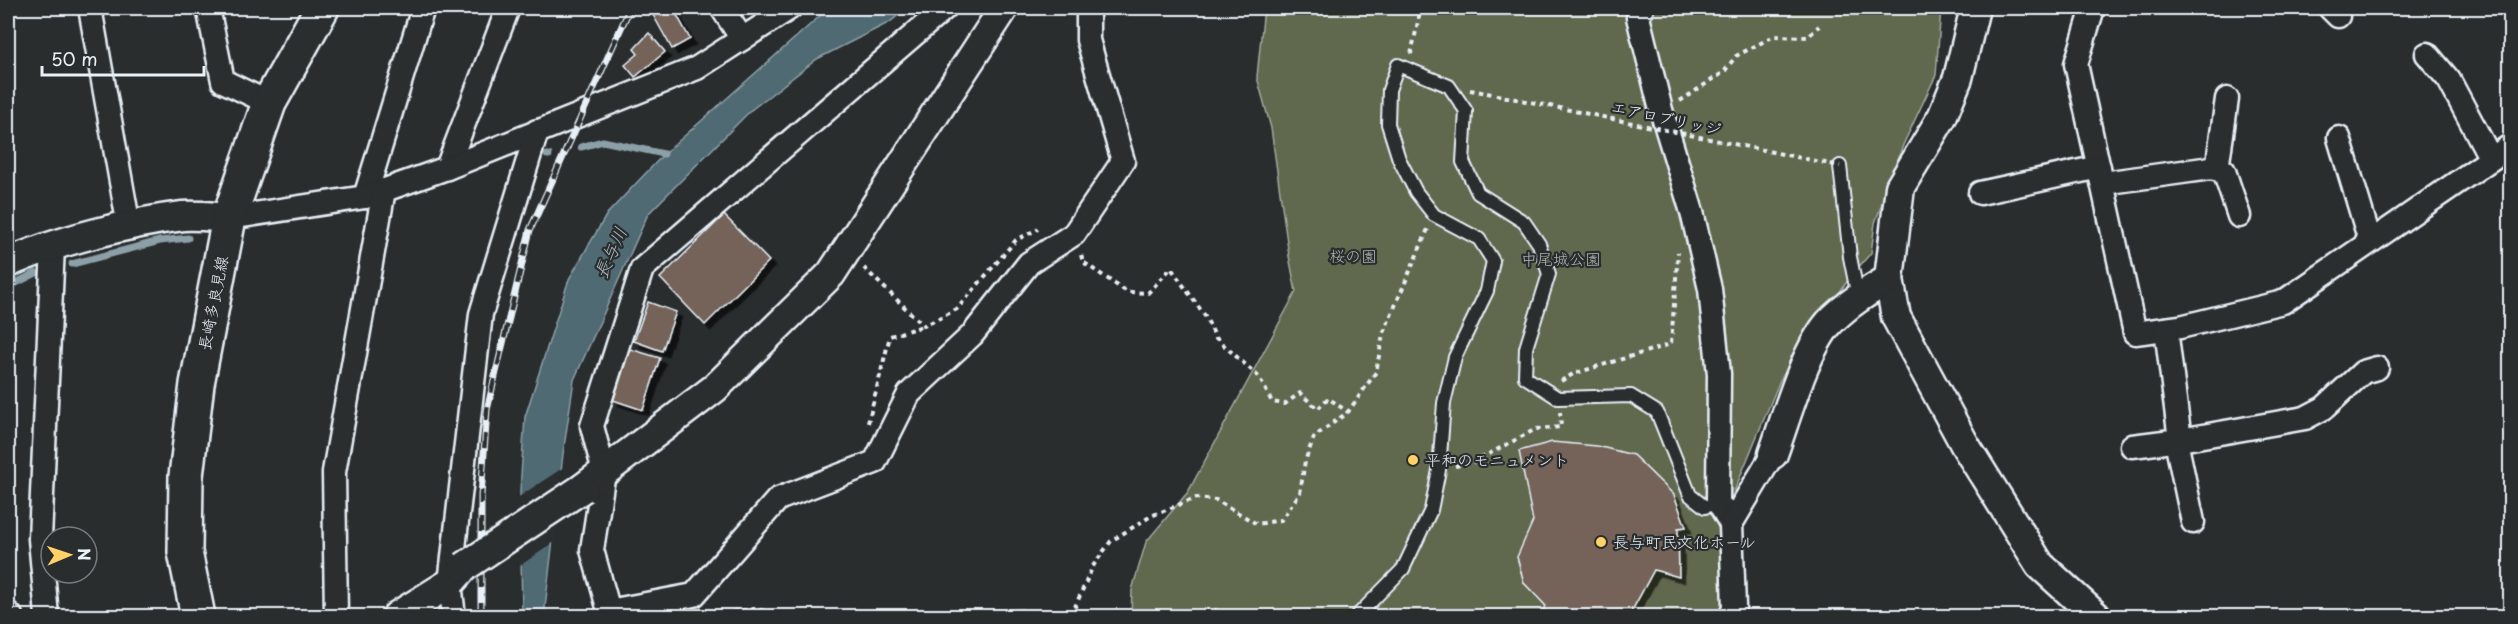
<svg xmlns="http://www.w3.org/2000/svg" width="2518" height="624" viewBox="0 0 2518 624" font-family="'Playpen Sans','Klee One',sans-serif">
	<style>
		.green { fill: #60674e; stroke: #a4aca3; stroke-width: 1.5 }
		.water { fill: #4f6a73; stroke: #8ca0a8; stroke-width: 1.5 }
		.pier { fill: #2a2d2e }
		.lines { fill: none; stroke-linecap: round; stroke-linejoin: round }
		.stream { stroke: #8ca0a8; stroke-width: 7 }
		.building { fill: #74645a; stroke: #e8f1f8; stroke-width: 1.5; filter: url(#shadow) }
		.service-casing { stroke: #e8f1f8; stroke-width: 16 }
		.minor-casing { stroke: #e8f1f8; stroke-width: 27 }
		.tertiary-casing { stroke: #e8f1f8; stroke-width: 33 }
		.primary-casing { stroke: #e8f1f8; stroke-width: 38 }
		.path { stroke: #e8f1f8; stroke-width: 4; stroke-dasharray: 4.5 4.5; stroke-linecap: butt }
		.service { stroke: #2a2d2e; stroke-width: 12 }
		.minor { stroke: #2a2d2e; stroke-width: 22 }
		.tertiary { stroke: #2a2d2e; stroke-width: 28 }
		.primary { stroke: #2a2d2e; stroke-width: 33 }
		.rail-casing { stroke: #e8f1f8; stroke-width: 7 }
		.rail { stroke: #2a2d2e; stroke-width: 4.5; stroke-dasharray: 14; stroke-linecap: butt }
		.tertiary-bridge-casing { stroke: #e8f1f8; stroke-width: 33; stroke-linecap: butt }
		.path-bridge { stroke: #e8f1f8; stroke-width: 4; stroke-dasharray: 4.5 4.5; stroke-linecap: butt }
		.tertiary-bridge { stroke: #2a2d2e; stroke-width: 28 }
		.poi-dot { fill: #ffd166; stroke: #2a2d2e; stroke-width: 2 }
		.labels { text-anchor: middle; stroke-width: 4.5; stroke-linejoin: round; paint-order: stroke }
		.street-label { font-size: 16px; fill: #e8f1f8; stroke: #2a2d2e }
		.park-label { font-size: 16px; fill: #b2bab4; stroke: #2a2d2e }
		.poi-label { font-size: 16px; fill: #e8f1f8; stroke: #2a2d2e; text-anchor: start }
		.water-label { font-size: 18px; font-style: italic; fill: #abbbc3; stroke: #2a2d2e }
	</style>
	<defs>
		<filter id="shadow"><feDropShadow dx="5.5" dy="5.5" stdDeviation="0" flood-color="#0009"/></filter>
	</defs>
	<rect width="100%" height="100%" fill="#2a2d2e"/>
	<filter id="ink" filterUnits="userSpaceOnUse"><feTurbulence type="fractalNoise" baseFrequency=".0167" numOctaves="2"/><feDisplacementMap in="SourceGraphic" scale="12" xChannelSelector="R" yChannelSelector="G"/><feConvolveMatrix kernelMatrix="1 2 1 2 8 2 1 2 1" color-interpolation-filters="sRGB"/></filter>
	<g filter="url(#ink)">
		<g class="green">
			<path d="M1264,8h677l-5,67 -33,70 -28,78 -4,30 -21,24 -70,103 -49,119 -11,82 9,35h-598l1,-26 14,-48 42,-50 108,-200 -7,-36 -18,-128 -14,-51z"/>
			<path d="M1022,609l2,7h-80v-2z"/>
		</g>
		<path class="water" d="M829,8h78l-17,14 -73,37 -66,51 -103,104 -74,166 -11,74 -19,162h-22l-2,-125 5,-74 44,-138 38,-65 57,-60z"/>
		<path class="pier" d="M564,467l-8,74 -38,26 -1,-69z"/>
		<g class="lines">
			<g class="stream">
				<path d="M581,147l22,-6 61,13"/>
				<path d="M547,155h2"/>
				<path d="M72,264l88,-23 28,-3"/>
				<path d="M8,287l28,-14"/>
			</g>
		</g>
		<g class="building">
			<path d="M661,8h12l17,31 -18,10 -20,-36z"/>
			<path d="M649,33l16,19 -30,25 -10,-12 13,-11 -4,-5z"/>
			<path d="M724,215l45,46 -64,64 -45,-47z"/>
			<path d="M648,302l28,10 -14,39 -28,-10z"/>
			<path d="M630,349l30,9 -17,52 -30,-10z"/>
			<path d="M1552,442l45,4 36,9 41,40 12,32 -8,1 1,49 -25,-7 -25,46h-87l3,-11 -21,-22 -7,-26 16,-36 -14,-70z"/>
		</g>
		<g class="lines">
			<g class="service-casing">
				<g id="service">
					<path d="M1840,166l10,91 8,40"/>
					<path d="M1357,616l46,-47 28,-59 8,-40 5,-67 11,-46 32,-66 6,-30 -14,-22 -45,-24 -18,-23 -17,-33 -11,-35 1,-34 9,-25 51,21 17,25 -3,51 15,31 46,29 15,22 10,30 -23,74 -1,29 33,21 73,-2 26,16 33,83 15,12 13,-5"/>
				</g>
			</g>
			<g class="minor-casing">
				<g id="minor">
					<path d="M90,8l39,219"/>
					<path d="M208,8l15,73 46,22"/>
					<path d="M722,8l20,31"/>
					<path d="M1642,8l-4,9 23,93 31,102 18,77 9,85 -1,128 13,22"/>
					<path d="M2093,8l-17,56 59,269 45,-6 103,-25 227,-156"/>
					<path d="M2330,8l8,8"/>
					<path d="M2427,54l22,26 42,79"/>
					<path d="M2339,138l31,103"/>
					<path d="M447,168l61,-160"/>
					<path d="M2217,169l10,-70"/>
					<path d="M2103,183l108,-15 13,3 15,45"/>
					<path d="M1980,193l119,-26"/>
					<path d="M365,197l58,-189"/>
					<path d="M229,218l136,-21 82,-29 250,-100 93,-60"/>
					<path d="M2180,440l125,-22 19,-10 39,-36 14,-4"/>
					<path d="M2176,441l17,81"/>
					<path d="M2132,446l48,-6 -14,-111"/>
					<path d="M609,611l-17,-61 12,-78 -12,-46 50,-157 303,-261"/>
					<path d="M8,613l3,3"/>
					<path d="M47,616l-7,-77 13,-293"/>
					<path d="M336,616l-2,-144 50,-282"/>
					<path d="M454,616l-4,-33 31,-269 56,-183"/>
					<path d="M608,616l1,-5 85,-16 84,-96 97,-37 34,-68 63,-59 57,-72 45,-29 49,-73 -35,-121v-32"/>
					<path d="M1731,616l3,-9 -3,-83 42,-70"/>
				</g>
			</g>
			<g class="tertiary-casing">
				<g id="tertiary">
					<path d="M8,263c45,-21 124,-41 175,-47 15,-1 31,1 46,2"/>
					<path d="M1889,279l7,38 69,128 75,120 56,51"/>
					<path d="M1773,454c13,-36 32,-104 56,-131 18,-19 38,-31 60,-44l11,-92 42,-70 16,-39 17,-70"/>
					<path d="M583,488l132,-100 116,-114 173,-266"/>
					<path d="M397,616l53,-33 14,-16"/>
				</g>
			</g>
			<g class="primary-casing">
				<path id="primary" d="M198,616l-13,-64 1,-76 11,-92 32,-166 40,-115 53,-95"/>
			</g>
			<g class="path">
				<path d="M1411,54l10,-46"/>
				<path d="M1470,90l17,3"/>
				<path d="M1680,101l44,-29 12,-16 38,-20 34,1 11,-11"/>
				<path d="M1081,255l2,7 44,30 21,1 23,-25 34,48 11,22 43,39 13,25 13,2 15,-11 18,16 10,-11 20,14"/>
				<path d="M864,268l60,58 33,-17 59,-69 22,-11"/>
				<path d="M1561,381l12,-7 98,-30 7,-92"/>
				<path d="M868,423l22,-87 33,-10"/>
				<path d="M1455,466l17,-3 64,-34 25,-2 -1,-15"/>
				<path d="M707,611l3,3 44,-5 41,7"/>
				<path d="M1071,616l22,-50 18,-25 40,-25 45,-18 20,2 41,24 24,-4 19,-27 5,-32 9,-24 34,-25 28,-40 7,-38 45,-105"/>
				<path d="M1071,616h13"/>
				<path d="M1210,616l3,-7 15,7"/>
			</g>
			<use href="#service" class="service"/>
			<use href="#minor" class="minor"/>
			<use href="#tertiary" class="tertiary"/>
			<use href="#primary" class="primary"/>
			<g class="rail-casing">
				<path id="rail" d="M481,616v-120l6,-86 43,-180 100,-222"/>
			</g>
			<use href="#rail" class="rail"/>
			<g class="tertiary-bridge-casing">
				<path id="tertiary-bridge" d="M464,567l119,-79"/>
			</g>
			<path class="path-bridge" d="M1487,93l353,73"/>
			<use href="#tertiary-bridge" class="tertiary-bridge"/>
		</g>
	</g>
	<g class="poi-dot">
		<circle cx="1413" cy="460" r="6"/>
		<circle cx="1601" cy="542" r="6"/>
	</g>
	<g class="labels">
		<g class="street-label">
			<text transform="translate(1666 118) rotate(12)" y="6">エアロブリッジ</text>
			<text transform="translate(213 303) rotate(-79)" y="6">長崎多良見線</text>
		</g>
		<g class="park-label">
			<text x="1353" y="262">桜の園</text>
			<text x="1561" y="265">中尾城公園</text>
		</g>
		<g class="poi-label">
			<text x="1425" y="466">平和のモニュメント</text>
			<text x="1613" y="548">長与町民文化ホール</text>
		</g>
		<g class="water-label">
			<text transform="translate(611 253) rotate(-66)" y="6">長与川</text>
		</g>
	</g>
	<rect width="2518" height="624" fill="none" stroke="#2a2d2e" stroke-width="30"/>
	<rect x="15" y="15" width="2488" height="594" fill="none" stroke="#e8f1f8" stroke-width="2" filter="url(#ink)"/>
	<g transform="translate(69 555) rotate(88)"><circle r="28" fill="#2a2d2e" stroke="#767b7f" stroke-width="1.5"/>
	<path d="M0-4.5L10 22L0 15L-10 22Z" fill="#ffd166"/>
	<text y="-9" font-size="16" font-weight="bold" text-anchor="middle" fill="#e8f1f8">N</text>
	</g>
	<path d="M42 66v9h162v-9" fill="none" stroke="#e8f1f8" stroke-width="3"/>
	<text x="51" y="66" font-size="18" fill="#e8f1f8" stroke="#2a2d2e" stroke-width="4.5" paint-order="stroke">50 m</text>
</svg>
